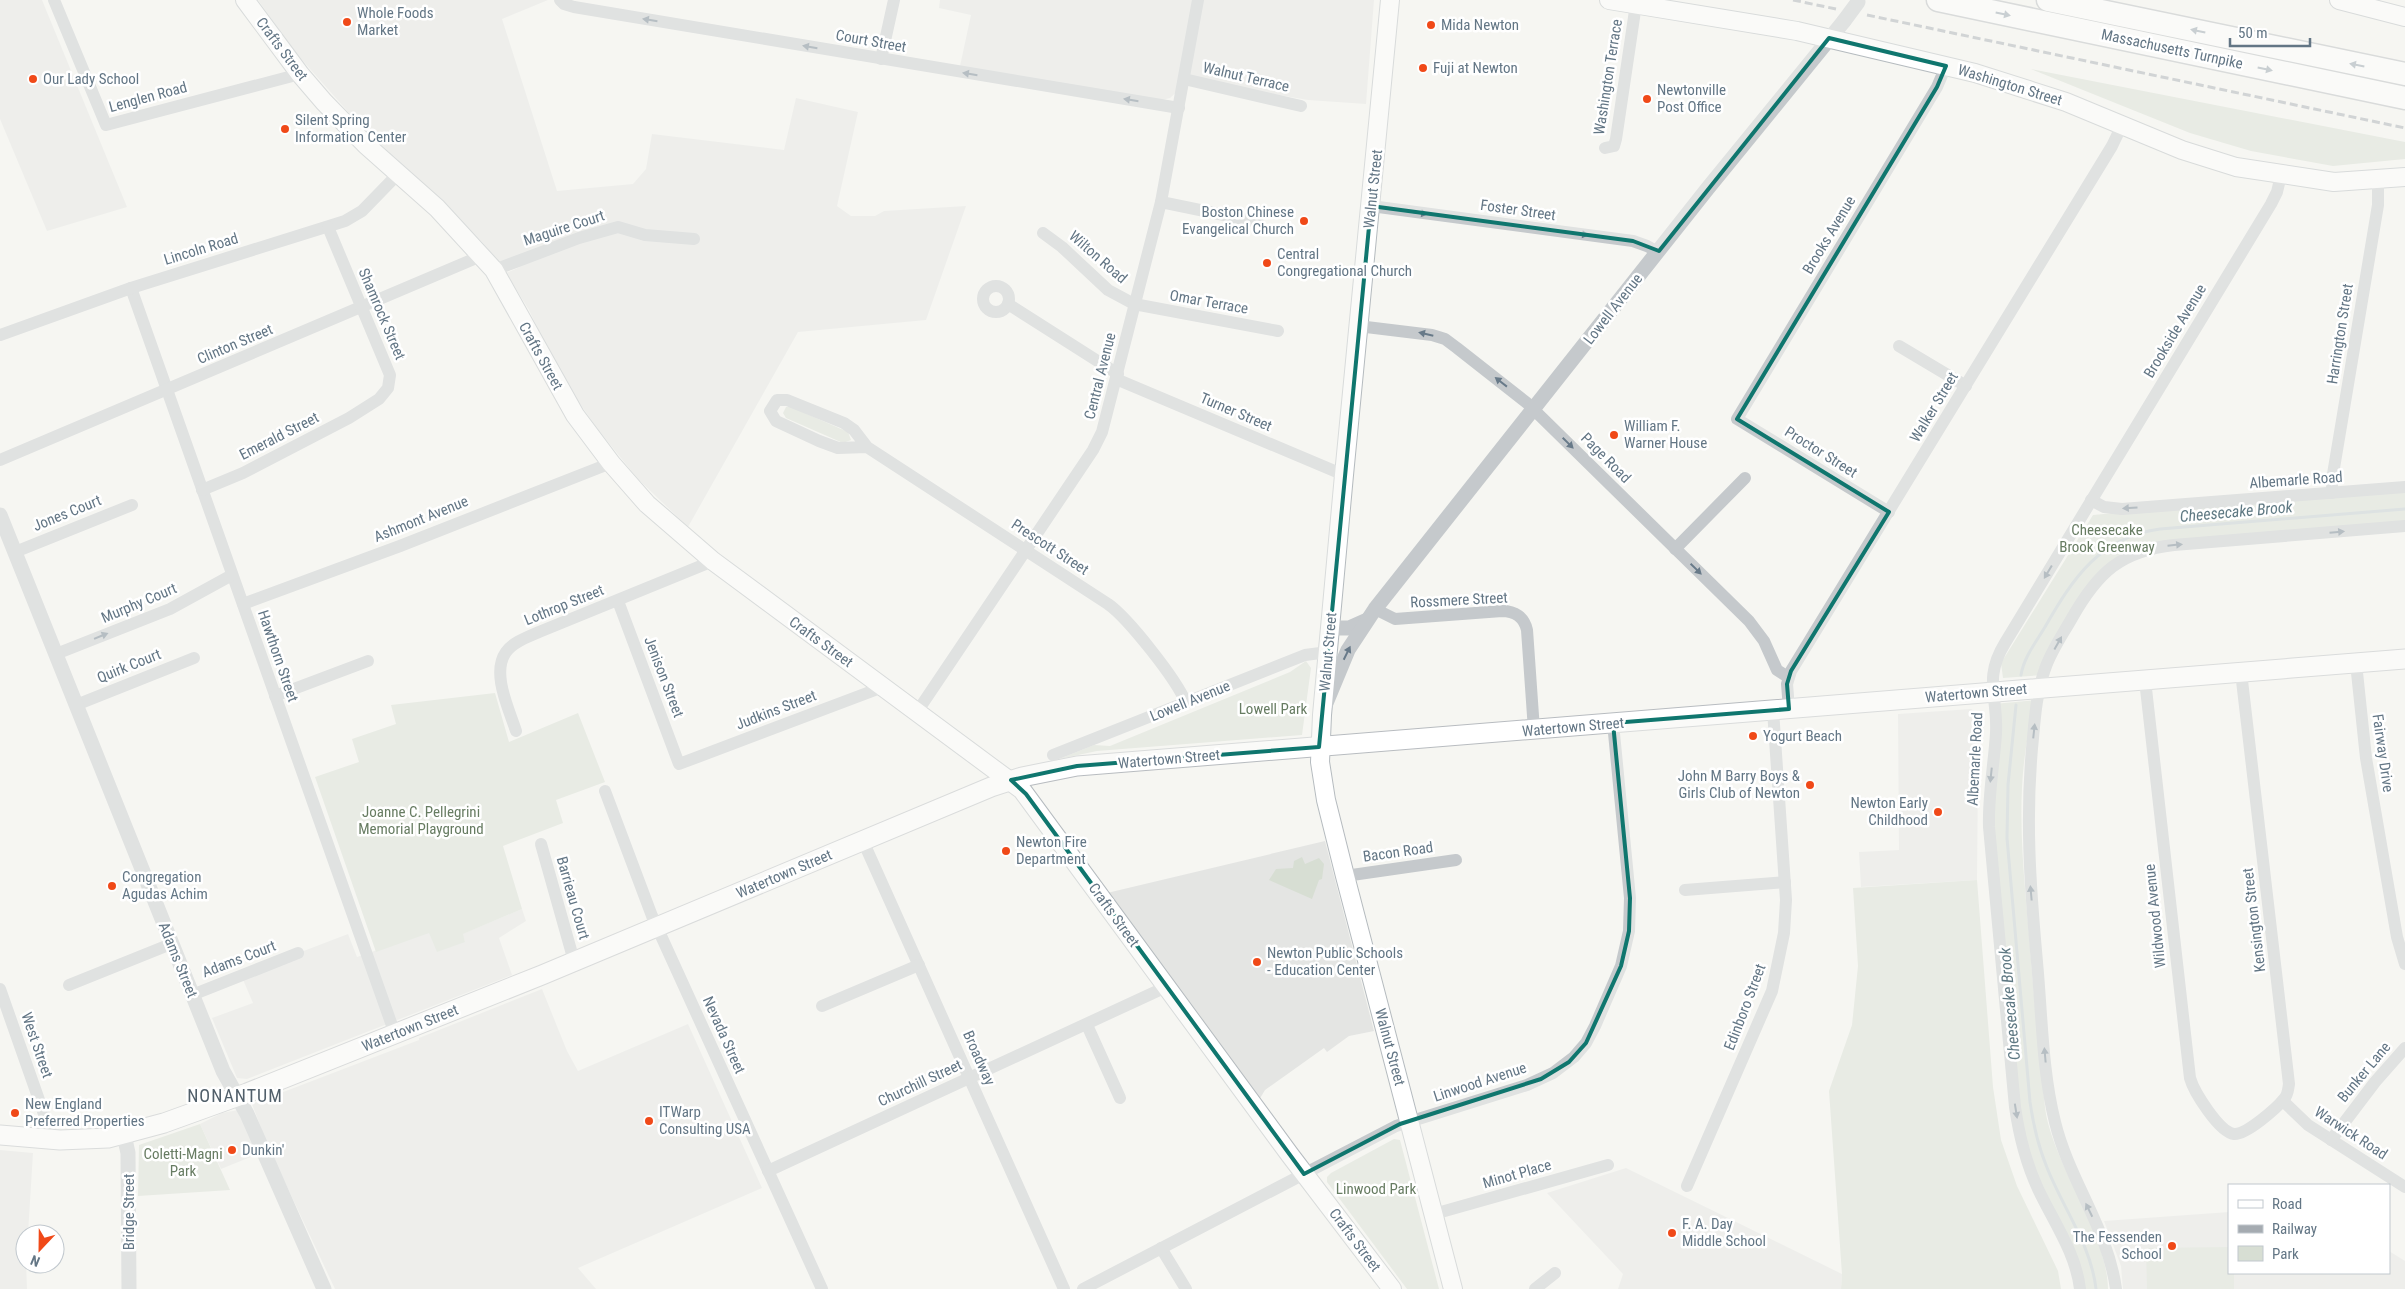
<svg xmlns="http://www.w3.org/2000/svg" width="2405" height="1289" viewBox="0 0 2405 1289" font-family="'Roboto Condensed',sans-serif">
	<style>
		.built { fill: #e4e5e3 }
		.green { fill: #d7ded3 }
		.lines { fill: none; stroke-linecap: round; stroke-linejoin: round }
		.stream { stroke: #becacf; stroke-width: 3 }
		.secondary-casing { stroke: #b5bbbf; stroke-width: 20 }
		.primary-casing { stroke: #b8bcc0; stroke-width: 21 }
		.motorway-casing { stroke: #b7bbbe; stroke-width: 25 }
		.minor { stroke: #c5c9cc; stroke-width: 12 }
		.tertiary { stroke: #c5c9cc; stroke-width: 15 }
		.secondary { stroke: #fff; stroke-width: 18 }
		.primary { stroke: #fff; stroke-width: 19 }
		.motorway { stroke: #fff; stroke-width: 22 }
		.rail { stroke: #a5abb1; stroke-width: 3; stroke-dasharray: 8 4; stroke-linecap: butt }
		.tertiary-bridge { stroke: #c5c9cc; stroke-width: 15 }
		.oneway { fill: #929faa }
		.oneway2 { fill: #687a89 }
		.marked { fill: none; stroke: #0f766e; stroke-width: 4; stroke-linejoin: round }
		.poi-dot { fill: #f04918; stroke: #fff; stroke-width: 2 }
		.labels { text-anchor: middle; stroke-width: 5; stroke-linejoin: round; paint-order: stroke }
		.poi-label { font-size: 15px; fill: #637685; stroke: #fff; text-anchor: start }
		.street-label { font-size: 15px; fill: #637685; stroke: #fff }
		.park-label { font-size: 15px; fill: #677c62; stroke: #fff }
		.water-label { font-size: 16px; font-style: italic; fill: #5f7983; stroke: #fff }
		.quarter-label { font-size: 18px; letter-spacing: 1px; fill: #515f6a; stroke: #fff }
	</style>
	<rect width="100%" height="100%" fill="#f6f6f2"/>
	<g class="built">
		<path d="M0,0h42l85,207 -80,24 -47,-112z"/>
		<path d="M258,0h290l-46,19 55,172 76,-7 13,-15 6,-35 132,16 12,-52 62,14 -21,94 14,10h24l9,-5 82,-5 -40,114 -128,12 -110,195 -51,-49 -41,-51 -20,-29 -32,-56 -15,-32 -23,-37 16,-7 -16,5 -24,-29 -40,-41 -76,-69 -71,-80z"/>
		<path d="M940,0h434l-8,104 -58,-4 -118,-20 -20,18 -8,2 -202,-34 11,-51 -32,-7z"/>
		<path d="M1971,709l9,5 4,9 -6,51 -1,106 -116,7 -2,-35 40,-2 -1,-136z"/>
		<path d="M1325,841l49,190 -25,5 -22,16 -3,-4 -59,42 -6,10 -152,-207z"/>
		<path d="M522,909l4,12 -27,17 13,37 -265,104 -10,-1 -25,-60 41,-15 -12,-28 107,-41 9,23 72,-25 36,10 -3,-8z"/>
		<path d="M542,989l25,62 11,20 110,-47 74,164 -184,80 18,21h-261l-68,-145 -15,-40 167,-64v-2z"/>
		<path d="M238,1110l20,44 -37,15 -21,-45 22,-11z"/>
		<path d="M0,1150l33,3 -5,81h-3l2,55h-27z"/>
		<path d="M1626,1168l216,106 -1,15h-223l5,-15 -76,-81z"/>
		<path d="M2229,1212v61h160v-22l16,10v28h-282l-2,-23 -17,-45z"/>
	</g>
	<g class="green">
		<path d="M2031,69l374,73v17l-72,7 -82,-15 -61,-18z"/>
		<path d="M786,407h5l57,25 3,8 -8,3 -57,-25 -3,-5z"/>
		<path d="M2405,486v40l-251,22 -49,24 -62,103 -40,3 -2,-15 92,-148z"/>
		<path d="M1306,661l5,7 -9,67 -205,16 -38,8 35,-14 16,1 180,-74z"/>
		<path d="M495,693l14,49 69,-29 27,69 -49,18 7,23 -60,23 19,63 -59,25 2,8 -28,10 -8,-19 -53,19 -61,-175 44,-15 -7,-23 44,-15 -5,-19z"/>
		<path d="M2037,700c-28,87 -11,182 -5,272 3,35 6,70 10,105 2,15 2,31 6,46 14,54 59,113 60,166h-29l-60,-156 -30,-306 5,-123z"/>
		<path d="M1302,857l3,7 14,-6 5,6 -2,15 -3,1 -7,19 -43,-19 7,-11 17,-1 1,-7z"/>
		<path d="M1977,880l16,207 8,53 16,46 41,85 3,18h-220l1,-15 -13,-183 23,-66 6,-59 -5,-78z"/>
		<path d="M200,1124l30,66 -92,6 1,-51z"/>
		<path d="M1394,1139l6,1 39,149h-32l-80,-107v-5l4,-4z"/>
		<path d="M2229,1247v26h5v16h-87l-1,-41z"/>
	</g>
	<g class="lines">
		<g class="stream">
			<path d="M2021,675c3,-18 15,-33 24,-48 28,-49 55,-90 115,-98l245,-20"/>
			<path d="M2016,705l-8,80 -1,53 23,264c3,21 8,43 16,63 16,42 45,79 50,124"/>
		</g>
		<g class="secondary-casing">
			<g id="secondary">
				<path d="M245,0l55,74 24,28 42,43 71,63 57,62 81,145 36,48 36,41 66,57 309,229 268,365 102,134"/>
				<path d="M1390,0l-46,475 -22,240 -2,47 6,38 19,76 108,413"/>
				<path d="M1609,0l188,31 178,42 91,29 116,48 54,17 98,15 71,-5"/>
				<path d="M2339,0l66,17"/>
			</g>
		</g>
		<g class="primary-casing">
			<path id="primary" d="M0,1135l60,5 48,-2 56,-15 83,-30 295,-118 449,-188 31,-10 55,-11 1328,-107"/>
		</g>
		<g class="motorway-casing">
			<g id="motorway">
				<path d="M1938,0l467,98"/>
				<path d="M2048,0l357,74"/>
			</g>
		</g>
		<g class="minor">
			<path d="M54,0l52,125 194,-51"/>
			<path d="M560,0l4,4 10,3 605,101"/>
			<path d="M881,59l13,-59"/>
			<path d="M1184,79l117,27"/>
			<path d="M1605,148l9,-2 2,-7 20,-135"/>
			<path d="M1161,202l97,20"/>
			<path d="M1371,206l262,35 14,5 11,6"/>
			<path d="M1043,233l19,14 46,43 26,14 144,27"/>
			<path d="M494,270l85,-32 39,-11 27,8 49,4"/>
			<circle cx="996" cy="299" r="13"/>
			<path d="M131,288l264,746"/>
			<path d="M1008,304l110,70"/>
			<path d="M1358,326l74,9 13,4 12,9 70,55 222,218 15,20 13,29 11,7"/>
			<path d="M0,335l131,-47 214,-67 17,-10 36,-37"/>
			<path d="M1899,346l67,40"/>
			<path d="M1116,379l228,96"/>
			<path d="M867,447l-29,1 -19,-7 -43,-20 -6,-10 7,-11h10l57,23 10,7 13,17 241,157c20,14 69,76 78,99"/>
			<path d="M0,460l481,-204"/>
			<path d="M202,490l41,-17 106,-55 30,-19 9,-11 2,-13 -62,-148"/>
			<path d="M2332,493v-13l46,-275v-25"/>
			<path d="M2091,500l13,7 18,2 283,-22"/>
			<path d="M1889,512l-152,-93 200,-332 9,-21"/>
			<path d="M1675,549l70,-71"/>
			<path d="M15,552l117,-47"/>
			<path d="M618,601l61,163 204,-77"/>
			<path d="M243,604l157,-58 211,-83"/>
			<path d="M1375,609l20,10 107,-8c13,0 22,6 25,19l7,100"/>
			<path d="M56,654l114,-45 62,-34"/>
			<path d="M2356,663l10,95 31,179 8,27"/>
			<path d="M2145,680l45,398c4,14 29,54 44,56 12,1 43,-26 50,-35 4,-4 4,-9 5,-15l-48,-412"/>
			<path d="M275,696l93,-35"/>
			<path d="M76,705l118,-47"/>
			<path d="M1789,709l-2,-25 4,-13 321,-525 10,-21"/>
			<path d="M917,712l176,-262 9,-18 59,-230 37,-202"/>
			<path d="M516,731c-7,-22 -25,-58 -10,-79 7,-10 22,-15 33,-20l174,-71"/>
			<path d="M1053,755l252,-100 23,-3"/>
			<path d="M605,791l47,125 170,373"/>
			<path d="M863,841l201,448"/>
			<path d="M541,844l33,117"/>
			<path d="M1345,876l111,-16"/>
			<path d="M1685,890l100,-8"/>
			<path d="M69,985l102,-41"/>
			<path d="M0,989l45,128 3,23"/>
			<path d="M192,995l106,-42"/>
			<path d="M822,1006l97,-41"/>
			<path d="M1087,1025l33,73"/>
			<path d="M2283,1101l25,24 97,62"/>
			<path d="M2331,1140l44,-58 30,-34"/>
			<path d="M768,1171l398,-184"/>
			<path d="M1687,1186l85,-195 12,-58 2,-33 -13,-190"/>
			<path d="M1434,1214l174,-49"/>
			<path d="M1161,1248l25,41"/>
			<path d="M1083,1289l313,-163 131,-41 26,-12 21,-16 12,-14 9,-17 26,-60 8,-35 1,-33 -17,-175"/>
			<path d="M1535,1289l20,-16"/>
			<path d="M2080,1289c-4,-36 -27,-68 -42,-100 -12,-26 -19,-54 -23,-82l-26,-280c-1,-32 5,-62 7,-94 2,-37 -13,-54 9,-90l266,-439 6,-12 4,-17"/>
			<path d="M2116,1289c-8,-60 -47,-109 -61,-167 -13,-52 -13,-107 -18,-160 -7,-77 -12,-147 -4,-224 2,-23 4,-47 12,-69 6,-18 18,-35 27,-51 26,-46 49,-67 102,-73l231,-19"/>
		</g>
		<g class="tertiary">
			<path d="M0,515l223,556 24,43 77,175"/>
			<path d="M1330,628h19l18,-8"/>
			<path d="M1326,703l22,-53 27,-41 333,-421 136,-167"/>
			<path d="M124,1135l4,18 1,136"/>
		</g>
		<use href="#secondary" class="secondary"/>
		<use href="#primary" class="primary"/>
		<use href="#motorway" class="motorway"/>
		<g class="rail">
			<path d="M1793,0l43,9"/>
			<path d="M1867,15l538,113"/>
		</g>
		<path class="tertiary-bridge" d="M1844,21l14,-19"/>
	</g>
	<defs><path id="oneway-solid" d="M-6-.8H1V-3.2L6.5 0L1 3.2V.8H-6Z" transform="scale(1.25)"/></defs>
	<g class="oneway">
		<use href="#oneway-solid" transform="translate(2003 14) rotate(12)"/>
		<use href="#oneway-solid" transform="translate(2198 31) rotate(-168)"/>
		<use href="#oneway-solid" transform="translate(2357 65) rotate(-169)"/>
		<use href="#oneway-solid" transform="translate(2265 69) rotate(12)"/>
	</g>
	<g class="oneway2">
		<use href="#oneway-solid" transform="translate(650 20) rotate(-171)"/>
		<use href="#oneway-solid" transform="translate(810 47) rotate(-170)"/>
		<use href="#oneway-solid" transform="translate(970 74) rotate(-171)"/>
		<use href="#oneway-solid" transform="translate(1131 100) rotate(-171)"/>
		<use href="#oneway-solid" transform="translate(1420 213) rotate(8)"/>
		<use href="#oneway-solid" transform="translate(1581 234) rotate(8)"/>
		<use href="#oneway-solid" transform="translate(1426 334) rotate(-167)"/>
		<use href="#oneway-solid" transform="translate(1501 382) rotate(-142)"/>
		<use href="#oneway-solid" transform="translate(1568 443) rotate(45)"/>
		<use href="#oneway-solid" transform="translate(2130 508) rotate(176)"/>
		<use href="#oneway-solid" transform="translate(2337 532) rotate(-5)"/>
		<use href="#oneway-solid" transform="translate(2175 545) rotate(-6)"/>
		<use href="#oneway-solid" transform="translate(1696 569) rotate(44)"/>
		<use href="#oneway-solid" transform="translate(2048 572) rotate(121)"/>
		<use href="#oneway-solid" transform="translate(101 636) rotate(-22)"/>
		<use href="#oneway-solid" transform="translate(2058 643) rotate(-61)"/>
		<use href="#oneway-solid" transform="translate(1347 653) rotate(-64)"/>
		<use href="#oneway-solid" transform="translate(2034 731) rotate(-84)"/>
		<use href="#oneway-solid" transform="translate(1991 775) rotate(96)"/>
		<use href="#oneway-solid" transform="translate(2031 893) rotate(-95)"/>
		<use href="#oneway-solid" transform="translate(2045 1055) rotate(-95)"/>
		<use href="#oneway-solid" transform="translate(2016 1111) rotate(81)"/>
		<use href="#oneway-solid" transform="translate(2089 1210) rotate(-116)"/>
	</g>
	<path d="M0 0H2405V1289H0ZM1829,38l117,28 -9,21 -200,332 152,93 -98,159 -4,13 2,25 -176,14 17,175 -1,33 -8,35 -35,77 -17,19 -28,17 -141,45 -96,50 -278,-380 -15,-14 66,-14 242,-19 52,-541 262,35 26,10z" fill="#f6f6f2" fill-opacity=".55" fill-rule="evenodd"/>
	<path class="marked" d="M1829,38l117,28 -9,21 -200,332 152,93 -98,159 -4,13 2,25 -176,14 17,175 -1,33 -8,35 -35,77 -17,19 -28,17 -141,45 -96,50 -278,-380 -15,-14 66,-14 242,-19 52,-541 262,35 26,10z"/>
	<g class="poi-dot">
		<circle cx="347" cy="22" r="5"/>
		<circle cx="1431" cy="25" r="5"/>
		<circle cx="1423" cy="68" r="5"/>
		<circle cx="33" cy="79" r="5"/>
		<circle cx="1647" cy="99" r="5"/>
		<circle cx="285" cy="129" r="5"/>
		<circle cx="1304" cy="221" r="5"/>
		<circle cx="1267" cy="263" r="5"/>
		<circle cx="1614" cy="435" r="5"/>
		<circle cx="1753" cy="736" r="5"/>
		<circle cx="1810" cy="785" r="5"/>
		<circle cx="1938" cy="812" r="5"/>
		<circle cx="1006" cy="851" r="5"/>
		<circle cx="112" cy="886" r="5"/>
		<circle cx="1257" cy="962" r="5"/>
		<circle cx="15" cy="1113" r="5"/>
		<circle cx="649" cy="1121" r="5"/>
		<circle cx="232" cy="1150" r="5"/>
		<circle cx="1672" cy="1233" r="5"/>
		<circle cx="2172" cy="1246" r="5"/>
	</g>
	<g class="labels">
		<g class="poi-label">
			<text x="357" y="18">Whole Foods<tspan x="357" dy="17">Market</tspan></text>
			<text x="1441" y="30">Mida Newton</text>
			<text x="1433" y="73">Fuji at Newton</text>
			<text x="43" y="84">Our Lady School</text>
			<text x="1657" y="95">Newtonville<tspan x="1657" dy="17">Post Office</tspan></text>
			<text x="295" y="125">Silent Spring<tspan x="295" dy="17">Information Center</tspan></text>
			<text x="1294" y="217" text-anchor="end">Boston Chinese<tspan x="1294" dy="17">Evangelical Church</tspan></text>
			<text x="1277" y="259">Central<tspan x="1277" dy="17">Congregational Church</tspan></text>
			<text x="1624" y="431">William F.<tspan x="1624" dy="17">Warner House</tspan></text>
			<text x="1763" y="741">Yogurt Beach</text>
			<text x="1800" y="781" text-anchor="end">John M Barry Boys &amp;<tspan x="1800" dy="17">Girls Club of Newton</tspan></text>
			<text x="1928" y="808" text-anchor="end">Newton Early<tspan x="1928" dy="17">Childhood</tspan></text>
			<text x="1016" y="847">Newton Fire<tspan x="1016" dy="17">Department</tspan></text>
			<text x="122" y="882">Congregation<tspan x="122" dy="17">Agudas Achim</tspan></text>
			<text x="1267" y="958">Newton Public Schools<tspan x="1267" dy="17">- Education Center</tspan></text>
			<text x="25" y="1109">New England<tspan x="25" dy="17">Preferred Properties</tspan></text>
			<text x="659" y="1117">ITWarp<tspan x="659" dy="17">Consulting USA</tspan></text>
			<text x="242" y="1155">Dunkin'</text>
			<text x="1682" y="1229">F. A. Day<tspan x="1682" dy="17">Middle School</tspan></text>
			<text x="2162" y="1242" text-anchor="end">The Fessenden<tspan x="2162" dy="17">School</tspan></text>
		</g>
		<g class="street-label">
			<text transform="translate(871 41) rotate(10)" y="5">Court Street</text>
			<text transform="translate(282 49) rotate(53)" y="5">Crafts Street</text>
			<text transform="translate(2172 49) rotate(12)" y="5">Massachusetts Turnpike</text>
			<text transform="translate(1246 77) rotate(13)" y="5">Walnut Terrace</text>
			<text transform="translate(1608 77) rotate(-81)" y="5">Washington Terrace</text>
			<text transform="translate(2010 85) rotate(17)" y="5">Washington Street</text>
			<text transform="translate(148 97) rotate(-15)" y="5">Lenglen Road</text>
			<text transform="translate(1373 189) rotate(-84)" y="5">Walnut Street</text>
			<text transform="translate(1518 210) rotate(8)" y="5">Foster Street</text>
			<text transform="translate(564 228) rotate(-18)" y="5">Maguire Court</text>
			<text transform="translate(1829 235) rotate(-59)" y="5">Brooks Avenue</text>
			<text transform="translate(201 249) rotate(-17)" y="5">Lincoln Road</text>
			<text transform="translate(1098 257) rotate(41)" y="5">Wilton Road</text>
			<text transform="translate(1209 302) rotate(10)" y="5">Omar Terrace</text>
			<text transform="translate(1613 309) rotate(-52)" y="5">Lowell Avenue</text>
			<text transform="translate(382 314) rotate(67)" y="5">Shamrock Street</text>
			<text transform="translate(2175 331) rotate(-59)" y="5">Brookside Avenue</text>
			<text transform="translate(2340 334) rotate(-81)" y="5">Harrington Street</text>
			<text transform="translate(235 344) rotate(-23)" y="5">Clinton Street</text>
			<text transform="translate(541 356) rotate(61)" y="5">Crafts Street</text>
			<text transform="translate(1100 376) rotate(-76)" y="5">Central Avenue</text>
			<text transform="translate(1934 407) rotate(-59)" y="5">Walker Street</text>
			<text transform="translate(1236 412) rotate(23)" y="5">Turner Street</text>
			<text transform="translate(279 436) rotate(-27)" y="5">Emerald Street</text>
			<text transform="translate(1821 452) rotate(32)" y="5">Proctor Street</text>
			<text transform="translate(1606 458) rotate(45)" y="5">Page Road</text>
			<text transform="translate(2296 480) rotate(-4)" y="5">Albemarle Road</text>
			<text transform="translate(67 513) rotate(-22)" y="5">Jones Court</text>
			<text transform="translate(421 519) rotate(-22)" y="5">Ashmont Avenue</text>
			<text transform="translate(1050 547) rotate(33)" y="5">Prescott Street</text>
			<text transform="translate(1459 600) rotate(-3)" y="5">Rossmere Street</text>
			<text transform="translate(139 603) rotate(-23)" y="5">Murphy Court</text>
			<text transform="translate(564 605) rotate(-22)" y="5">Lothrop Street</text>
			<text transform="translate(821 642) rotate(36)" y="5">Crafts Street</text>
			<text transform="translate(1328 652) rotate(-85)" y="5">Walnut Street</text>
			<text transform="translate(278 656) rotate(71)" y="5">Hawthorn Street</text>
			<text transform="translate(129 666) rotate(-22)" y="5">Quirk Court</text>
			<text transform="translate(664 677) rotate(69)" y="5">Jenison Street</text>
			<text transform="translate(1976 693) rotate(-5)" y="5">Watertown Street</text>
			<text transform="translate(1190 701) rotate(-22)" y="5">Lowell Avenue</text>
			<text transform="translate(776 710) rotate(-21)" y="5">Judkins Street</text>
			<text transform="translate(1573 727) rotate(-5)" y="5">Watertown Street</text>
			<text transform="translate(2383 753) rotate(82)" y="5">Fairway Drive</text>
			<text transform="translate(1169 759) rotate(-5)" y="5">Watertown Street</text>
			<text transform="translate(1975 759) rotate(-87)" y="5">Albemarle Road</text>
			<text transform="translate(1398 852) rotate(-8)" y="5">Bacon Road</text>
			<text transform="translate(784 874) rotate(-23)" y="5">Watertown Street</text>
			<text transform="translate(573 898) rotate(74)" y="5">Barrieau Court</text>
			<text transform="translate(1114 915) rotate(54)" y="5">Crafts Street</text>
			<text transform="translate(2155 916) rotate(-96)" y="5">Wildwood Avenue</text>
			<text transform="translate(2254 920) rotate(-97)" y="5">Kensington Street</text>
			<text transform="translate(239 959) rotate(-21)" y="5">Adams Court</text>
			<text transform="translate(178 960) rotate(68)" y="5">Adams Street</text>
			<text transform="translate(1745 1007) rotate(-69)" y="5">Edinboro Street</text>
			<text transform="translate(410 1028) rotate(-22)" y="5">Watertown Street</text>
			<text transform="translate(724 1035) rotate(66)" y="5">Nevada Street</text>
			<text transform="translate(37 1045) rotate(71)" y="5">West Street</text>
			<text transform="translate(1390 1047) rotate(75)" y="5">Walnut Street</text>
			<text transform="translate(979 1058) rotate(66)" y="5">Broadway</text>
			<text transform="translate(2364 1072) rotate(-50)" y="5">Bunker Lane</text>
			<text transform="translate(1480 1082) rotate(-18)" y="5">Linwood Avenue</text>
			<text transform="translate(920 1083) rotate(-25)" y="5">Churchill Street</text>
			<text transform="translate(2351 1133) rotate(33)" y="5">Warwick Road</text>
			<text transform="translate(1517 1174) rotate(-16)" y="5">Minot Place</text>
			<text transform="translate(129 1212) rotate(-90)" y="5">Bridge Street</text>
			<text transform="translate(1355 1240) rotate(53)" y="5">Crafts Street</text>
		</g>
		<g class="park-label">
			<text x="2107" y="535">Cheesecake<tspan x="2107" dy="17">Brook Greenway</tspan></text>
			<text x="1273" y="714">Lowell Park</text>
			<text x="421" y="817">Joanne C. Pellegrini<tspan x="421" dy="17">Memorial Playground</tspan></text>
			<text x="183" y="1159">Coletti-Magni<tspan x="183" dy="17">Park</tspan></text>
			<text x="1376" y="1194">Linwood Park</text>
		</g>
		<g class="water-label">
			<text transform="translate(2236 511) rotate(-5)" y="6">Cheesecake Brook</text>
			<text transform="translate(2009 1004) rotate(-95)" y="6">Cheesecake Brook</text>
		</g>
		<g class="quarter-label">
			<text x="235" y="1102">NONANTUM</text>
		</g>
	</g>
	<rect x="2228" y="1184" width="162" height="90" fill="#ffffff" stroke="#c1c8ce"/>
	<rect x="2238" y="1200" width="25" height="8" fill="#ffffff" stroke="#c1c8ce"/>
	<text x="2272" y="1209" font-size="15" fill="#637685">Road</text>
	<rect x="2238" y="1225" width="25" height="8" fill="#a5abb1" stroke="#c1c8ce"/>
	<text x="2272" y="1234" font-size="15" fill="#637685">Railway</text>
	<rect x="2238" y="1246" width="25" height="15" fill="#d7ded3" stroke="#c1c8ce"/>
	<text x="2272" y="1259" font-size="15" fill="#637685">Park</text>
	<g transform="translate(40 1249) rotate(202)"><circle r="24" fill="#ffffff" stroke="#c1c8ce"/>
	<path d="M0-4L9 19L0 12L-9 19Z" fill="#f04918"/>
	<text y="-8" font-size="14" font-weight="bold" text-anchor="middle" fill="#637685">N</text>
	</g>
	<path d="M2230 38v8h80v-8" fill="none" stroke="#637685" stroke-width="2.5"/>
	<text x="2238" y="38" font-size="15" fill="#637685" stroke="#ffffff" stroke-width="4" paint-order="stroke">50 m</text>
</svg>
